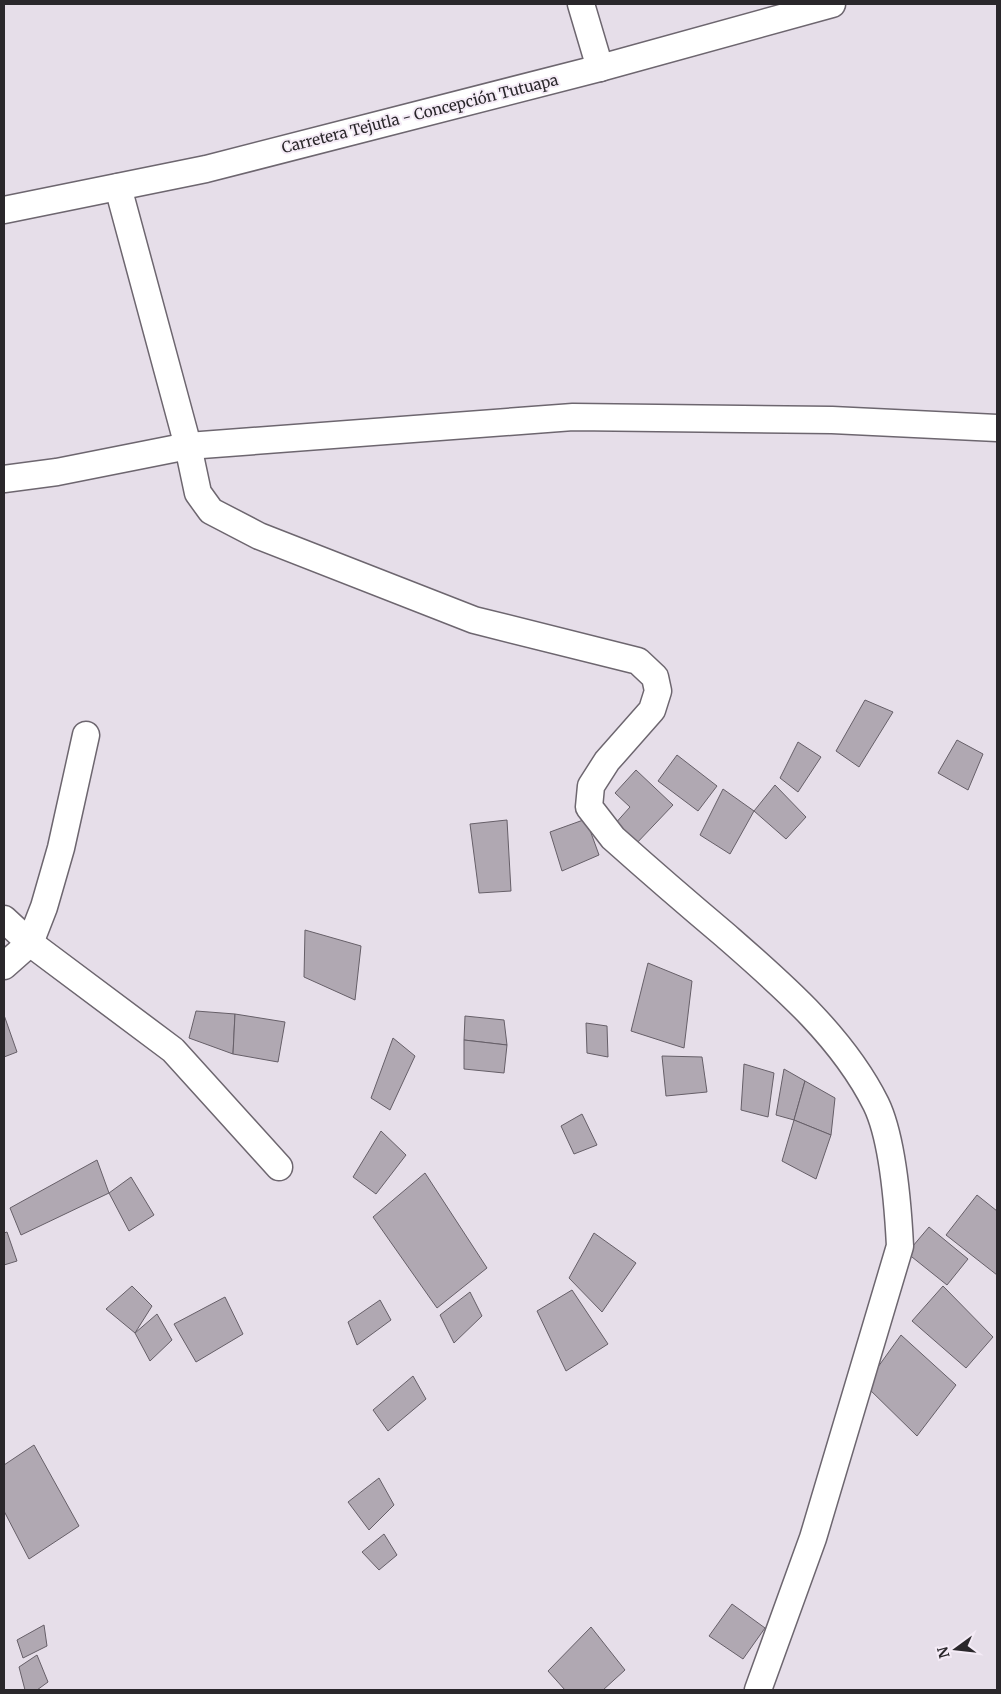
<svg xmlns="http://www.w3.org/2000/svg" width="1001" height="1694" viewBox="0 0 1001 1694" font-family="Merriweather,serif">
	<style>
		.building { fill: #b0a8b2; stroke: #665f68 }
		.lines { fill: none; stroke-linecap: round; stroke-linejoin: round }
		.minor-casing { stroke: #6d666f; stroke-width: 29 }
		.minor { stroke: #fff; stroke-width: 26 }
		.labels { text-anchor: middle; stroke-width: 4; stroke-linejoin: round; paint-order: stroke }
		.street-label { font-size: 15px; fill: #2a272b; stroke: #f4ebf6 }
	</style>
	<rect width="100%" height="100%" fill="#e6dee9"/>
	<g class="building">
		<path d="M865,700l28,12 -34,55 -23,-16z"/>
		<path d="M957,740l26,14 -15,36 -30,-17z"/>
		<path d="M798,742l23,15 -23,35 -18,-14z"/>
		<path d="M677,755l40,31 -19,25 -40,-30z"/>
		<path d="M636,770l37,35 -39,41 -21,-20 17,-19 -15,-14z"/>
		<path d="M775,785l31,32 -20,22 -32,-28z"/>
		<path d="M723,789l31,22 -24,43 -30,-19z"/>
		<path d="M586,819l13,36 -37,16 -12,-39z"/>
		<path d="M507,820l4,71 -32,2 -9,-69z"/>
		<path d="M305,930l56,16 -6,54 -51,-23z"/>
		<path d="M648,963l44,18 -8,67 -53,-17z"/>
		<path d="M196,1011l39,3 -2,40 -44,-16z"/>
		<path d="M235,1014l50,8 -7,40 -45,-8z"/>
		<path d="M4,1015l13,37 -13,5z"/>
		<path d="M465,1016l39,4 3,25 -43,-5z"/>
		<path d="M586,1023l21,3 1,31 -21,-4z"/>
		<path d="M393,1038l22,18 -25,54 -19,-12z"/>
		<path d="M464,1040l43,5 -3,28 -40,-4z"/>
		<path d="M662,1056l40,1 5,35 -41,4z"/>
		<path d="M744,1064l30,9 -6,44 -27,-7z"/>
		<path d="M784,1069l21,12 -11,39 -18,-5z"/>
		<path d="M805,1081l30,17 -4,37 -37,-15z"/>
		<path d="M582,1114l15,31 -23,9 -13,-28z"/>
		<path d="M794,1120l37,15 -15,44 -34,-18z"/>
		<path d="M381,1131l25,24 -30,39 -23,-17z"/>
		<path d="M97,1160l12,33 -88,42 -11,-27z"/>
		<path d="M425,1173l62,95 -50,40 -64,-91z"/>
		<path d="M131,1177l23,38 -25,16 -20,-38z"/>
		<path d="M977,1195l20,16v64l-51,-40z"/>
		<path d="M929,1227l39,32 -21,26 -40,-32z"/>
		<path d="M7,1232l10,29 -13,4v-32z"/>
		<path d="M594,1233l42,30 -34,49 -33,-34z"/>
		<path d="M132,1286l20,20 -17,27 -29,-24z"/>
		<path d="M943,1286l50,51 -27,31 -54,-47z"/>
		<path d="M572,1290l36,54 -42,27 -29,-60z"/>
		<path d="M470,1292l12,24 -28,27 -14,-28z"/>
		<path d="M225,1297l18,37 -47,28 -22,-38z"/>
		<path d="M380,1300l11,20 -34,25 -9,-23z"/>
		<path d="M157,1314l15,26 -22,21 -15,-28z"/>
		<path d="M901,1335l55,50 -39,51 -52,-51z"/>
		<path d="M413,1376l13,23 -38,32 -15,-21z"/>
		<path d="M34,1445l45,81 -50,33 -25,-48v-46z"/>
		<path d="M379,1478l15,27 -25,25 -21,-28z"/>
		<path d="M384,1534l13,21 -18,15 -17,-18z"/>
		<path d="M732,1604l33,24 -22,31 -34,-23z"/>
		<path d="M44,1625l3,21 -24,12 -6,-18z"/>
		<path d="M591,1627l34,43 -22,20h-38l-17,-19z"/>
		<path d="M37,1655l11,27 -11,8h-12l-6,-23z"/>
	</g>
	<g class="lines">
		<g class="minor-casing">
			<g id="minor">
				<path d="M581,4l19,64"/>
				<path d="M118,187l70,259 10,47 13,18 48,25 215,84 164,41 17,16 3,14 -6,19 -45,51 -16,25 -2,21 24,31c37,33 74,65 112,97 56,49 117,101 151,169 17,35 22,103 24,142l-87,292 -55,152"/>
				<path d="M4,210l202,-41 394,-101 232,-64"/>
				<path d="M4,479l53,-7 131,-26 385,-29 259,3 165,8"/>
				<path d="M4,919l26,24 143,107 106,117"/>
				<path d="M4,966l26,-23 14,-36 17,-59 25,-113"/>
			</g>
		</g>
		<use href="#minor" class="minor"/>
	</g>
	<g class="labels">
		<g class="street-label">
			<text transform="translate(420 114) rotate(-14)" y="5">Carretera Tejutla - Concepción Tutuapa</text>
		</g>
	</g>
	<rect width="1001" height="1694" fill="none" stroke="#2a272b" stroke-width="10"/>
	<g transform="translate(956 1649) rotate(255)" stroke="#f4ebf6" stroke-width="4" paint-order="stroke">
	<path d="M0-4L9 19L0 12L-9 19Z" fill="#2a272b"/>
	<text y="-8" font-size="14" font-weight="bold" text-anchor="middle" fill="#2a272b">N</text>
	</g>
</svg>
